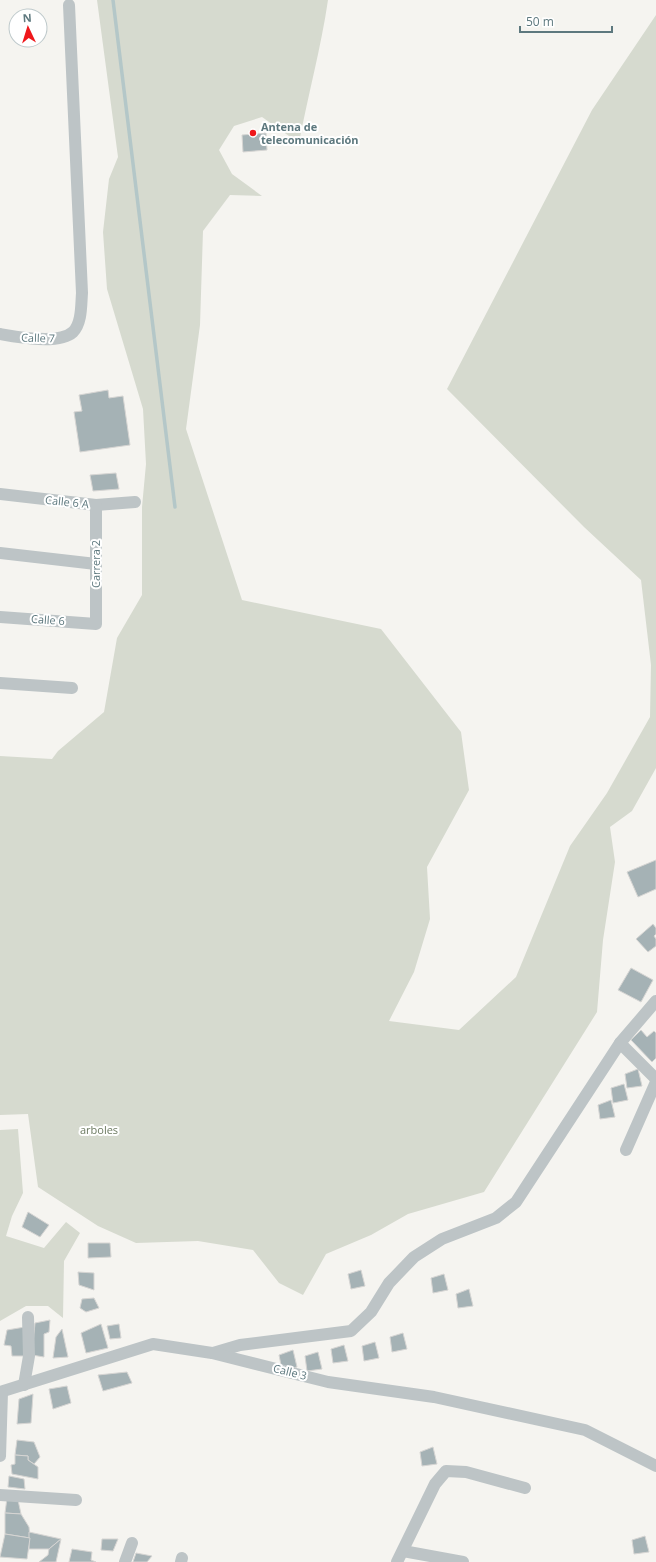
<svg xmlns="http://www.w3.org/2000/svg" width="656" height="1562" viewBox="0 0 656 1562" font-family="'Open Sans',sans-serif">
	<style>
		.green { fill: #d6dacf }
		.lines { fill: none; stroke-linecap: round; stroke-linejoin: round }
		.stream { stroke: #b4c7c8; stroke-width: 3.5 }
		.building { fill: #a5b2b5; stroke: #d6d5d3 }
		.minor { stroke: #bdc4c6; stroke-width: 12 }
		.poi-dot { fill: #ef171b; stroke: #fff; stroke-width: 1.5 }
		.labels { text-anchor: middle; stroke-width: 4; stroke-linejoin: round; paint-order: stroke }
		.poi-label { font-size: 11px; font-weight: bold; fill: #5d787e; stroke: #fff; text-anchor: start }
		.street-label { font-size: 11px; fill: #5d787e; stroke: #fff }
		.park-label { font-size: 11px; fill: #6c7a61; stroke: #fff }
	</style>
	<rect width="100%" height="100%" fill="#f5f4f0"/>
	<g class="green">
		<path d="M97,0h231c-7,48 -20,95 -29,143l-37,-26 -28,9 -15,24 13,24 30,22 -32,-1 -27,36 -3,94 -14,104 56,171 139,29 80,103 8,58 -42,77 3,52 -16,53 -25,49 70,9 57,-53 54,-131 37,-53 43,-76 1,-52 -10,-85 -57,-53 -137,-138 145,-279 64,-95v753l-24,43 -22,16 5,35 -12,78 -6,72 -113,180 -76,22 -37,21 -45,19 -23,41 -24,-12 -26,-33 -55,-9 -62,2 -38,-17 -60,-39 -10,-73 -28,1v-359l52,3 6,-8 46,-39 13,-74 25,-43v-88l4,-43 -3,-55 -36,-120 -4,-57 6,-53 9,-22z"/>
		<path d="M18,1129l5,64 -11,23 -6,20 38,12 22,-26 14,11 -16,28 -1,57 -15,-12h-22l-26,15v-191z"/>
	</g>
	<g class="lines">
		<path class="stream" d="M113,0l62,507"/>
	</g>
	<g class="building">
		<path d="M266,133l1,17 -24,2 -1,-17z"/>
		<path d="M108,390l1,8 14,-2 7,49 -50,7 -6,-40 8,-1 -3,-16z"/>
		<path d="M116,473l3,16 -26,2 -3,-16z"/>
		<path d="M656,860v29l-18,8 -11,-25z"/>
		<path d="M653,924l3,4v6l-2,2 2,3v7l-8,6 -12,-13z"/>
		<path d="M631,968l22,12 -12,22 -23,-12z"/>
		<path d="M641,1030l6,7 7,-6 2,2v25l-4,4 -21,-22z"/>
		<path d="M638,1069l4,17 -15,2 -2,-14z"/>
		<path d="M624,1084l4,16 -15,3 -2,-15z"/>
		<path d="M611,1100l4,17 -15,2 -2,-14z"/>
		<path d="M28,1212l21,13 -9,12 -18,-10z"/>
		<path d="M88,1243h22l1,14 -23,1z"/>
		<path d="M361,1270l4,16 -14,3 -3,-15z"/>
		<path d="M78,1272l16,1v17l-15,-5z"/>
		<path d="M444,1274l4,16 -15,3 -2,-15z"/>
		<path d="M469,1289l4,17 -15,2 -2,-14z"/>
		<path d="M94,1298l5,10 -13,4 -6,-4 2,-9z"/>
		<path d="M50,1320l-1,12 -5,2v23l-12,-2 3,-32z"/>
		<path d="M101,1324l7,24 -22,5 -5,-20z"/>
		<path d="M119,1324l2,14 -11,1 -3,-13z"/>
		<path d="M25,1327v29h-13l-1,-10 -7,-1 3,-15z"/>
		<path d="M62,1329l6,28 -15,1 3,-21z"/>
		<path d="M403,1333l4,16 -15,3 -2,-15z"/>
		<path d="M375,1342l4,16 -15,3 -2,-15z"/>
		<path d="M344,1345l4,16 -15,2 -2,-14z"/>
		<path d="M293,1350l4,17 -15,3 -3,-15z"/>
		<path d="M318,1352l4,17 -15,2 -2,-15z"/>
		<path d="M127,1372l5,11 -29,8 -5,-16z"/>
		<path d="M67,1386l4,17 -18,6 -4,-20z"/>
		<path d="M33,1394l-2,29 -14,1 2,-25z"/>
		<path d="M17,1440l17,2 6,15 -6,7 -6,-4v-4l-13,-1z"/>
		<path d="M433,1447l4,17 -15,2 -2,-14z"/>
		<path d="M15,1455l13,1v4l10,7v12l-26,-5 -1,-9 4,-1z"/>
		<path d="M9,1476l15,3 1,10 -17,-2z"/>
		<path d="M7,1498l11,2 3,14 -16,-1z"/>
		<path d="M5,1513l16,1 8,13 1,11 -25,-4z"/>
		<path d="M29,1532l32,7 -12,10h-20z"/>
		<path d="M5,1534l25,4 -3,21 -27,-2z"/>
		<path d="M645,1536l4,16 -15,2 -2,-14z"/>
		<path d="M61,1539l-5,23h-17l9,-7 1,-6z"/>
		<path d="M102,1539h16l-5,12 -12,-1z"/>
		<path d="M72,1549l20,3 -1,8 5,2h-27z"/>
		<path d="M136,1553l16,3 -5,6h-14z"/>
	</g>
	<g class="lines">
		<g class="minor">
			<path d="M0,334c17,3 59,11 73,-2 9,-9 8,-27 9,-39l-13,-288"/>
			<path d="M0,494l96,11 39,-3"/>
			<path d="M0,553l96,11"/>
			<path d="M0,617l96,7v-119"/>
			<path d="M0,683l72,5"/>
			<path d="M620,1043l36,36"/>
			<path d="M626,1150l30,-68"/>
			<path d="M213,1353l27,-8 111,-14 20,-19 18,-29 25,-26 28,-18 54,-21 20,-16 104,-159 36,-42"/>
			<path d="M24,1385l5,-29 -1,-39"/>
			<path d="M0,1392l153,-48 59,9 116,29 106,15 151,33 71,36"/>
			<path d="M0,1456l2,-64"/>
			<path d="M0,1495l76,5"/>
			<path d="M403,1551l60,11"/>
			<path d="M125,1562l7,-19"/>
			<path d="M181,1562l1,-4"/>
			<path d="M397,1562l38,-78 11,-13 20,1 59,16"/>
		</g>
	</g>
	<circle class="poi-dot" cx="253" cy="133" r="4"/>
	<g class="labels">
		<g class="poi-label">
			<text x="261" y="131">Antena de<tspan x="261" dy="13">telecomunicación</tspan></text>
		</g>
		<g class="street-label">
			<text transform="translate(38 338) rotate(2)" y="4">Calle 7</text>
			<text transform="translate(67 502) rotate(6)" y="4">Calle 6 A</text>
			<text transform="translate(96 564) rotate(-90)" y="4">Carrera 2</text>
			<text transform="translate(48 620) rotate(4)" y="4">Calle 6</text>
			<text transform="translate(290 1372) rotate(14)" y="4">Calle 3</text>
		</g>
		<g class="park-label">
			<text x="99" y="1134">arboles</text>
		</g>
	</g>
	<g transform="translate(28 28) rotate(356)"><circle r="19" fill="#ffffff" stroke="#bec9cb"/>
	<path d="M0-3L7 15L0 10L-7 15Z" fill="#ef171b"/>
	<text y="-6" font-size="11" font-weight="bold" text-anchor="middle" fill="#5d787e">N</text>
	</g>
	<path d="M520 26v6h92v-6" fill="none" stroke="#5d787e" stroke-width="2"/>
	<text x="526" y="26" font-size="12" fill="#5d787e" stroke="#ffffff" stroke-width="3" paint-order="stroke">50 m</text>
</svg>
